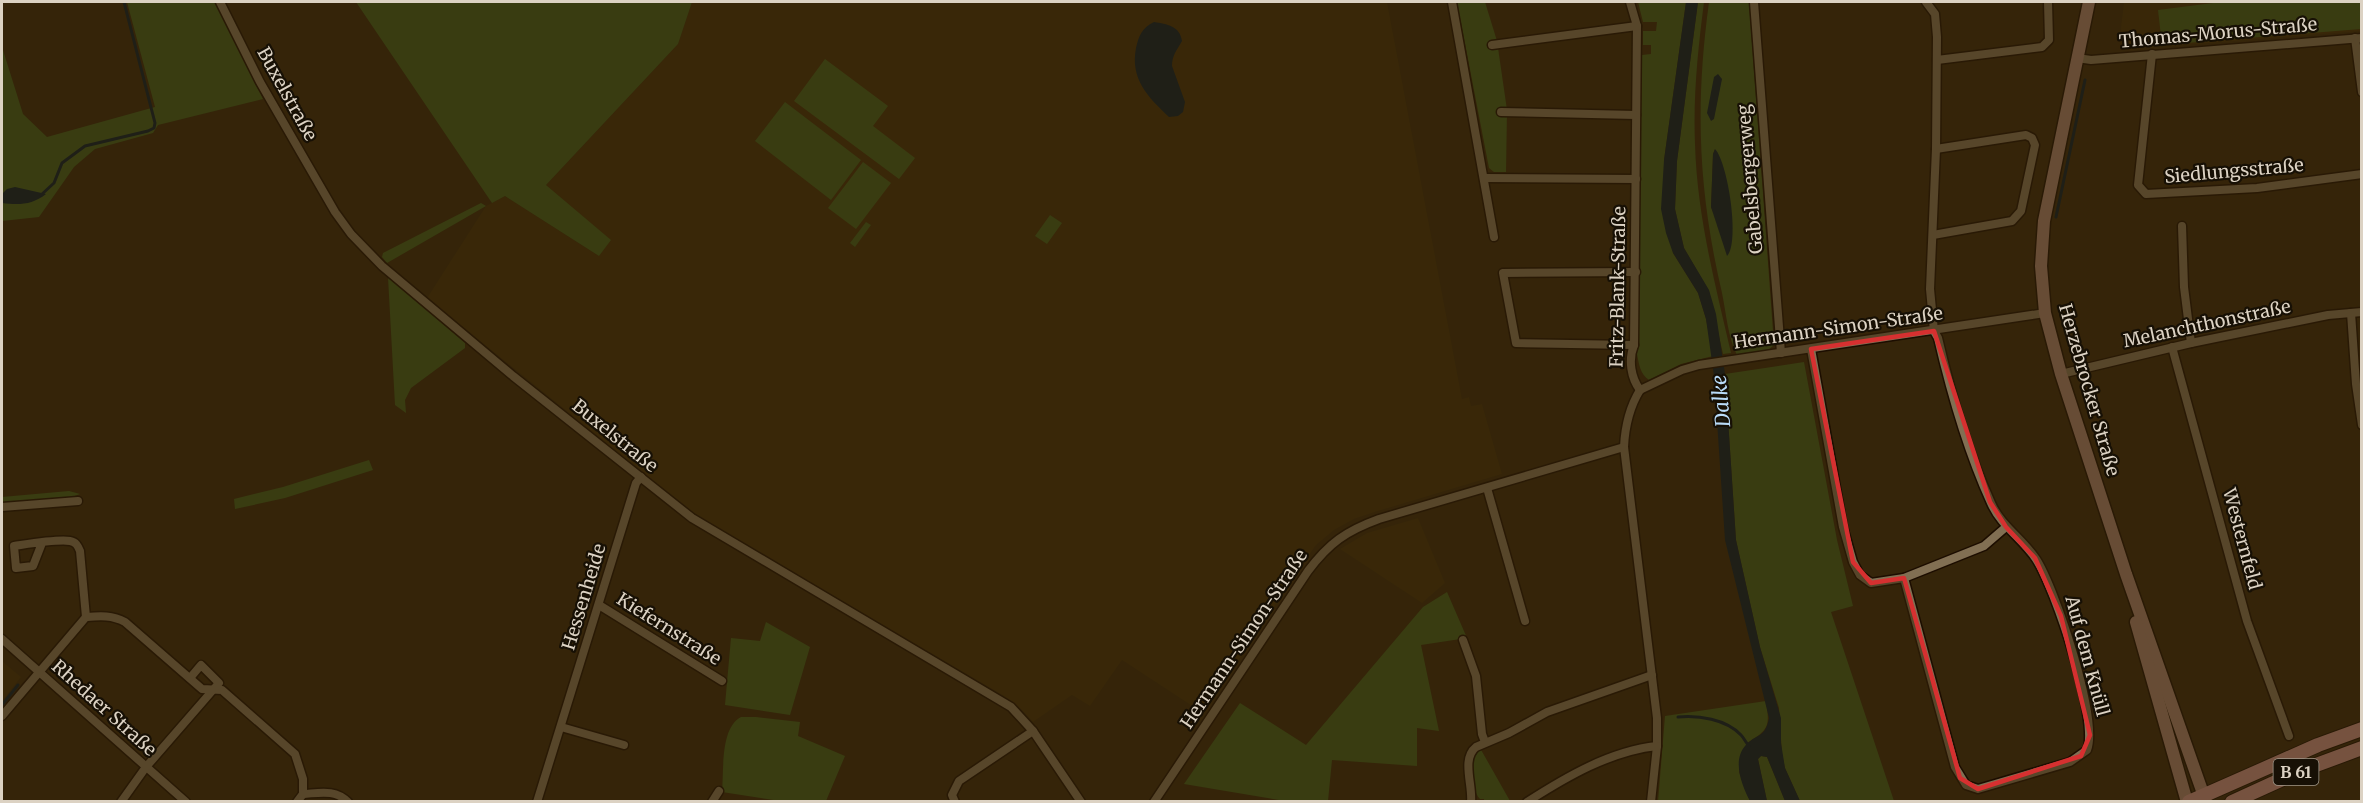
<svg xmlns="http://www.w3.org/2000/svg" width="2363" height="803" viewBox="0 0 2363 803" font-family="Merriweather,serif">
	<style>
		.built { fill: #3e2b08 }
		.green { fill: #3e5a1c; fill-rule: evenodd }
		.water { fill: #051929 }
		.lines { fill: none; stroke-linecap: round; stroke-linejoin: round }
		.stream { stroke: #051929; stroke-width: 3 }
		.street-casing { stroke: #1c0d00; stroke-width: 11 }
		.secondary-casing { stroke: #1c0d00; stroke-width: 15 }
		.primary-casing { stroke: #1c0d00; stroke-width: 16 }
		.street { stroke: #816f53; stroke-width: 8 }
		.secondary { stroke: #a47d6a; stroke-width: 12 }
		.primary { stroke: #c68b81; stroke-width: 14 }
		.marked { fill: none; stroke: #d63030; stroke-width: 4.5; stroke-linejoin: round }
		.labels { text-anchor: middle; stroke-width: 4.5; stroke-linejoin: round; paint-order: stroke }
		.shield { fill: #171005; stroke: #a1988a; stroke-width: 1.5 }
		.shield-label { font-size: 16px; font-weight: bold; fill: #dcd2c3 }
		.street-label { font-size: 18px; fill: #dcd2c3; stroke: #171005 }
		.water-label { font-size: 20px; font-style: italic; fill: #b9dbf8; stroke: #171005 }
	</style>
	<rect width="100%" height="100%" fill="#35250a"/>
	<g class="built">
		<path d="M692,2h695l75,397 7,-2 2,9 11,-2 20,70 -124,37 -24,8 -20,11 -18,15 -14,20 -99,148 -81,-53 -32,46 -18,-11 -39,27 -12,-13 -17,-13 -310,-182 -267,-216 59,-92 19,-10 94,60 11,-16 -64,-55 132,-141z"/>
		<path d="M2124,2h237v29l-239,19 -1,-23z"/>
		<path d="M1418,518l27,65 -23,20 -82,-54 27,-16z"/>
		<path d="M2,661l19,16 -19,24z"/>
	</g>
	<g class="green">
		<path d="M127,2h88l48,97 -105,26 -5,8 -58,16 -21,18 -35,50 -37,4v-174l21,67 24,23 108,-30z"/>
		<path d="M356,2h336l-14,42 -132,141 65,55 -12,16 -94,-60 -13,7z"/>
		<path d="M1457,2h28l12,39 10,69 -1,62h-12l-5,-4z"/>
		<path d="M1638,2h48l-22,158 9,93 25,40 8,26 7,37 -32,8 -32,16c-9,-6 -10,-16 -12,-26l5,-299 9,-1v-9h-8v-14h13l1,-9h-14z"/>
		<path d="M1698,2h6c-6,47 -11,94 -9,142 2,71 20,140 36,209l-8,1 -14,-63 -25,-43 -9,-39 2,-48z"/>
		<path d="M1709,2h40l25,343 -7,6 -30,4c-9,-17 -11,-43 -15,-62 -24,-103 -27,-187 -13,-291zM1715,149l-1,65 -3,-7 2,-53z"/>
		<path d="M2221,2h140v27l-199,16 -4,-35z"/>
		<path d="M825,59l63,47 -15,20 42,32 -16,21 -105,-78z"/>
		<path d="M785,102l76,58 -30,40 -76,-59z"/>
		<path d="M863,162l28,21 -35,46 -28,-21z"/>
		<path d="M481,203l5,3 -99,57 -5,-6 1,-4z"/>
		<path d="M1050,215l12,8 -15,21 -12,-8z"/>
		<path d="M866,222l5,3 -16,22 -5,-4z"/>
		<path d="M388,277l77,66v5l-54,40 -6,12 1,13 -11,-8z"/>
		<path d="M1804,362l33,178 16,66 -22,6 63,189h-94l-15,-33 -3,-14 -3,-46 -19,-61 -24,-107 -11,-166z"/>
		<path d="M369,460l4,10 -88,28 -50,11 -1,-10 49,-12z"/>
		<path d="M69,491l11,3 -11,4 -67,7v-8z"/>
		<path d="M1447,592l20,46 -46,7 18,86 -22,-3v38l-85,-6 -4,41h-43l-101,-17 56,-81 66,42 117,-138z"/>
		<path d="M766,622l44,25 -20,68 -65,-10 6,-67 29,3z"/>
		<path d="M1766,701c4,25 3,29 -19,42l-8,29 11,29 -92,1 7,-86z"/>
		<path d="M741,717h15l44,5 -2,14 47,20 -19,45h-46l-58,-9c2,-22 -2,-64 19,-75z"/>
		<path d="M1480,748l30,53h-26v-2h-4c-8,-8 -11,-32 -6,-44 0,-1 6,-6 6,-7z"/>
		<path d="M1761,756l6,1 18,44h-18l-9,-42z"/>
	</g>
	<g class="water">
		<path d="M1686,2h12l-21,159 -2,48 9,39 25,42 7,24 9,60 11,166 24,107 21,71v25l4,25 15,33h-15l-18,-44 -6,-1 -3,3 9,42h-17c-8,-15 -18,-40 -5,-55 11,-13 20,-7 24,-28l-44,-178 -11,-164 -8,-57 -8,-26 -25,-40 -7,-20 -5,-24 3,-49z"/>
		<path d="M1154,22c13,2 26,4 28,19 -5,9 -10,14 -10,25l13,36 -2,10 -5,4 -9,1c-21,-20 -39,-38 -33,-69 3,-13 6,-20 18,-26z"/>
		<path d="M1718,74l4,5 -8,40 -3,2 -4,-8 7,-36z"/>
		<path d="M1715,149c13,14 25,93 12,107l-16,-49 2,-53z"/>
		<path d="M15,187l31,7c-14,11 -27,11 -44,9v-9l5,-5z"/>
	</g>
	<g class="lines">
		<g class="stream">
			<path d="M41,195l13,-12 8,-20 23,-17 63,-15 6,-3 1,-5 -31,-121"/>
			<path d="M2056,217l29,-137"/>
			<path d="M2,705l16,-20"/>
			<path d="M1678,717c20,-2 48,2 63,18 3,3 5,8 8,11"/>
		</g>
		<g class="street-casing">
			<g id="street">
				<path d="M220,2l40,80 75,130 16,22 31,32 131,110 179,142 319,189 22,24 48,71"/>
				<path d="M1452,2l42,235"/>
				<path d="M1630,2l7,24 -3,319c-6,15 -3,33 6,45"/>
				<path d="M1754,2l27,351"/>
				<path d="M2355,38l7,54"/>
				<path d="M1492,45l145,-19"/>
				<path d="M2152,54l-14,131 8,9 111,-6 105,-14"/>
				<path d="M2077,58l14,2 271,-22"/>
				<path d="M1937,60l105,-13 7,-7 -1,-38"/>
				<path d="M1501,112l135,3"/>
				<path d="M1484,178l152,1"/>
				<path d="M2182,226l2,61 7,56"/>
				<path d="M1933,235l79,-14 9,-10 14,-66 -3,-7 -6,-3 -90,14"/>
				<path d="M2351,313l5,71 6,41"/>
				<path d="M1634,345l-118,-2 -13,-70 133,-1"/>
				<path d="M2172,347l75,274 42,115"/>
				<path d="M1811,349l32,178 10,35 7,13 11,8 33,-5 80,-32 22,-19"/>
				<path d="M2061,374l130,-31 137,-28 34,-3"/>
				<path d="M1640,390c-11,18 -15,36 -16,57l33,271v28l-6,56"/>
				<path d="M1640,390l42,-20 17,-5 346,-52"/>
				<path d="M1487,488l38,133"/>
				<path d="M2,507l76,-6"/>
				<path d="M42,543l-9,23 -17,2 -2,-22c14,-2 43,-7 56,-5 6,1 8,5 10,10l6,66"/>
				<path d="M1904,578l51,189 11,18 12,4 92,-27 17,-12c12,-30 -32,-162 -51,-191 -14,-21 -35,-33 -45,-56 -24,-53 -40,-109 -53,-165l-4,-7 -4,-42 6,-140 1,-112 -2,-23 -9,-12"/>
				<path d="M599,605l123,76"/>
				<path d="M2,639l184,163"/>
				<path d="M1463,640l13,36 6,58 3,8"/>
				<path d="M2,716l84,-99c14,-1 26,-2 39,5l77,67 20,1 73,64 8,25v15l-6,8"/>
				<path d="M561,727l63,18"/>
				<path d="M303,794c17,-1 32,-5 45,8"/>
				<path d="M121,802l25,-35 73,-84 -18,-18 -11,13"/>
				<path d="M537,802l99,-319 5,-6"/>
				<path d="M712,802l7,-11"/>
				<path d="M955,802l-3,-7 7,-14 74,-50"/>
				<path d="M1154,802l154,-231c21,-28 38,-40 71,-52l245,-72"/>
				<path d="M1471,802c2,-17 -10,-43 5,-55l33,-14 38,-21 105,-37"/>
				<path d="M1527,802c39,-25 83,-51 130,-56"/>
			</g>
		</g>
		<g class="secondary-casing">
			<g id="secondary">
				<path d="M2089,2l-45,219 -3,45 4,47 16,61 65,200 80,228"/>
				<path d="M2136,622l51,180"/>
			</g>
		</g>
		<g class="primary-casing">
			<g id="primary">
				<path d="M2189,802l129,-57 44,-16"/>
				<path d="M2232,802l68,-31 62,-23"/>
			</g>
		</g>
		<use href="#street" class="street"/>
		<use href="#secondary" class="secondary"/>
		<use href="#primary" class="primary"/>
	</g>
	<path d="M0 0H2363V803H0ZM1934,331l56,171 16,25 29,31 26,58 29,119 -9,21 -103,33 -18,-11 -56,-200 -33,5 -18,-21 -42,-213z" fill="#35250a" fill-opacity=".55" fill-rule="evenodd"/>
	<path class="marked" d="M1934,331l56,171 16,25 29,31 26,58 29,119 -9,21 -103,33 -18,-11 -56,-200 -33,5 -18,-21 -42,-213z"/>
	<g class="labels">
		<rect class="shield" x="2273.5" y="759" width="45" height="26" rx="4.5"/>
		<g class="shield-label">
			<text x="2296" y="778">B 61</text>
		</g>
		<g class="street-label">
			<text transform="translate(2218 33) rotate(-5)" y="6">Thomas-Morus-Straße</text>
			<text transform="translate(287 94) rotate(61)" y="6">Buxelstraße</text>
			<text transform="translate(2234 171) rotate(-5)" y="6">Siedlungsstraße</text>
			<text transform="translate(1750 179) rotate(-95)" y="6">Gabelsbergerweg</text>
			<text transform="translate(1618 287) rotate(-89)" y="6">Fritz-Blank-Straße</text>
			<text transform="translate(2207 324) rotate(-12)" y="6">Melanchthonstraße</text>
			<text transform="translate(1838 328) rotate(-8)" y="6">Hermann-Simon-Straße</text>
			<text transform="translate(2089 390) rotate(74)" y="6">Herzebrocker Straße</text>
			<text transform="translate(615 436) rotate(39)" y="6">Buxelstraße</text>
			<text transform="translate(2242 539) rotate(75)" y="6">Westernfeld</text>
			<text transform="translate(584 597) rotate(-73)" y="6">Hessenheide</text>
			<text transform="translate(669 629) rotate(32)" y="6">Kiefernstraße</text>
			<text transform="translate(1244 639) rotate(-56)" y="6">Hermann-Simon-Straße</text>
			<text transform="translate(2087 656) rotate(75)" y="6">Auf dem Knüll</text>
			<text transform="translate(104 708) rotate(42)" y="6">Rhedaer Straße</text>
		</g>
		<g class="water-label">
			<text transform="translate(1721 401) rotate(-95)" y="7">Dalke</text>
		</g>
	</g>
	<rect width="2363" height="803" fill="none" stroke="#dcd2c3" stroke-width="6"/>
</svg>
